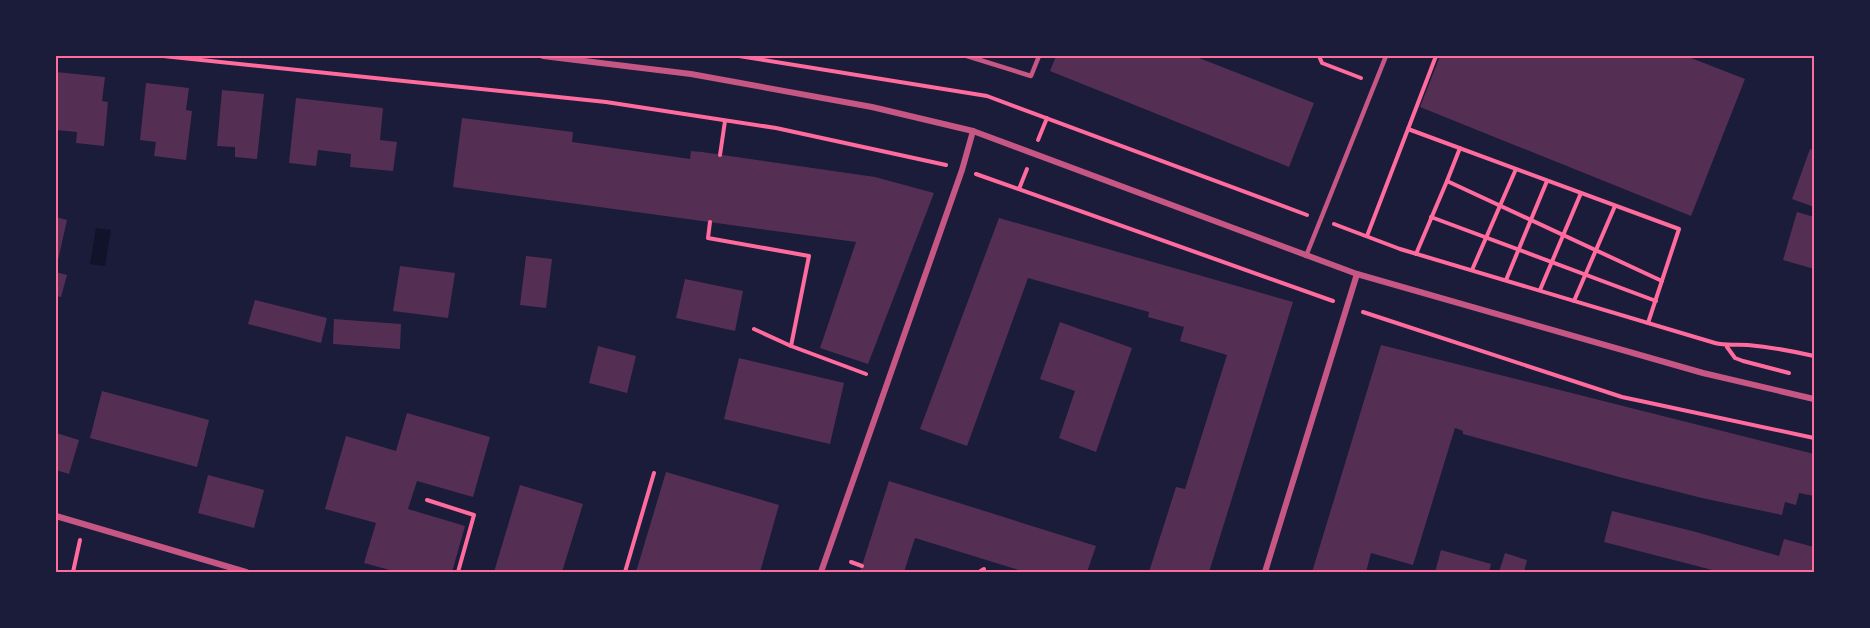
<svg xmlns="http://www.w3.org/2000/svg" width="1870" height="628" viewBox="0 0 1870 628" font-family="Barlow,sans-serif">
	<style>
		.water { fill: #12122b }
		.building { fill: #542f53 }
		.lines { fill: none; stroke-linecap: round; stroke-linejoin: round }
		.path { stroke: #ff6b9d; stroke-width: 4 }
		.service { stroke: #c65784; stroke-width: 4.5 }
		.minor { stroke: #c65784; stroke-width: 6 }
		.neatline { fill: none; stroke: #ff6b9d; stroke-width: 2 }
	</style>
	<rect width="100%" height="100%" fill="#1b1b3a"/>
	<path class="water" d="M96,228l15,2 -6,36 -15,-2z"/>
	<g class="building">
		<path d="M1056,56h138l120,47 -25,64 -239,-96z"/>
		<path d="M1440,56h246l59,23 -54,137 -271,-109z"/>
		<path d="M56,72l49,5 -3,24 6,1 -4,44 -28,-3 1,-11 -21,-2z"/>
		<path d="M146,83l43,5 -3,22 6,1 -6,49 -32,-4 2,-14 -16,-2z"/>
		<path d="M222,90l42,4 -7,65 -22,-2v-10l-18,-1z"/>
		<path d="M296,98l87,10 -3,32 17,2 -4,29 -43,-4 1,-13 -33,-4 -2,16 -27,-3z"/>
		<path d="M462,118l111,14 -1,10 118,17 1,-8 11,1 173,25 59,16 -66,171 -48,-16 36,-106 -403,-55z"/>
		<path d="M1810,149l4,1v57l-22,-8z"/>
		<path d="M1797,212l17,5v52l-31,-9z"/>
		<path d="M56,217l11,3 -11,49z"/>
		<path d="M999,218l294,84 -84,270h-60l27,-85 9,2 42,-134 -47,-14 4,-14 -36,-10 1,-5 -121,-34 -61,168 -47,-17z"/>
		<path d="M526,256l26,3 -6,49 -26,-3z"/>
		<path d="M400,266l55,7 -7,45 -55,-7z"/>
		<path d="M56,272l11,3 -6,22 -5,-1z"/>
		<path d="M685,279l58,12 -8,40 -59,-13z"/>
		<path d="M255,300l72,18 -6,25 -73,-19z"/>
		<path d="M334,319l67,5 -1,25 -67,-5z"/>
		<path d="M1060,322l72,26 -36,104 -37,-14 16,-47 -35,-12z"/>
		<path d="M1381,345l433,109v42l-15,-3 -3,12 -11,-3 -3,13 -80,-17 -83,-21 -156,-43v-3l-8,-3 -42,137 -42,-12 -5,19h-54z"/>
		<path d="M598,346l38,10 -9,37 -38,-10z"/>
		<path d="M739,358l105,25 -14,61 -106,-25z"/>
		<path d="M102,391l107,29 -12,47 -107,-29z"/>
		<path d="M407,413l83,24 -17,60 -56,-16 -9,28 57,17 -13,46h-55l-33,-9 12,-40 -51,-14 21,-73 50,15z"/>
		<path d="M56,433l23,7 -10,34 -13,-4z"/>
		<path d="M666,472l113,33 -19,67h-124z"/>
		<path d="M208,475l56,15 -10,38 -56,-15z"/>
		<path d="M889,481l207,65 -9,26h-62l-110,-34 -11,34h-44z"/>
		<path d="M520,485l63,19 -21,68h-68z"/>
		<path d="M1612,511l84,21 83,24 5,-17 30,8v25h-94l-116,-30z"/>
		<path d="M1441,550l50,14 -2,8h-54z"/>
		<path d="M1505,553l22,7 -3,12h-25z"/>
	</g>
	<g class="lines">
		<g class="path">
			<path d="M163,56l443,46 170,26 170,37"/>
			<path d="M739,56l248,40 320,119"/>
			<path d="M1319,56l3,7 39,15"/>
			<path d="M1408,129l271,100 -31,94"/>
			<path d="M1038,140l9,-22"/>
			<path d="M720,155l5,-34"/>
			<path d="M976,174l357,127"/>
			<path d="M1447,181l13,-33"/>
			<path d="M1019,189l8,-20"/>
			<path d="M1431,217l225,84"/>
			<path d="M710,222l-2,16 101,18 -18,90 75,28"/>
			<path d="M1334,224l66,25 315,94c11,3 21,1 33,2 23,2 44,6 66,11"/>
			<path d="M1367,236l69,-180"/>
			<path d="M1416,254l31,-73 215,100"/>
			<path d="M1472,270l44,-101"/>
			<path d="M1506,280l41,-99"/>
			<path d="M1540,290l41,-97"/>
			<path d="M1574,301l41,-95"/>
			<path d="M1363,312l259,85 192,41"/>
			<path d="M754,329l37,17"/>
			<path d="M1727,347l8,11 8,3 46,12"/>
			<path d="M427,500l47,15 -16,57"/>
			<path d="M851,562l11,4"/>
			<path d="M73,572l7,-32"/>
			<path d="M625,572l29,-99"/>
			<path d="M979,572l5,-3"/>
		</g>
		<g class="service">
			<path d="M967,56l64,20 8,-20"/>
			<path d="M1306,256l80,-200"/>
		</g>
		<g class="minor">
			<path d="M543,56l148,18 181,33 101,24 384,143 346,99 111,26"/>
			<path d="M56,516l190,56"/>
			<path d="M821,572l141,-402 11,-39"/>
			<path d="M1265,572l92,-298"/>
		</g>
	</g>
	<rect width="1870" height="628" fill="none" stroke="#1b1b3a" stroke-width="114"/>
	<rect x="57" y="57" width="1756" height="514" class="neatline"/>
</svg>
